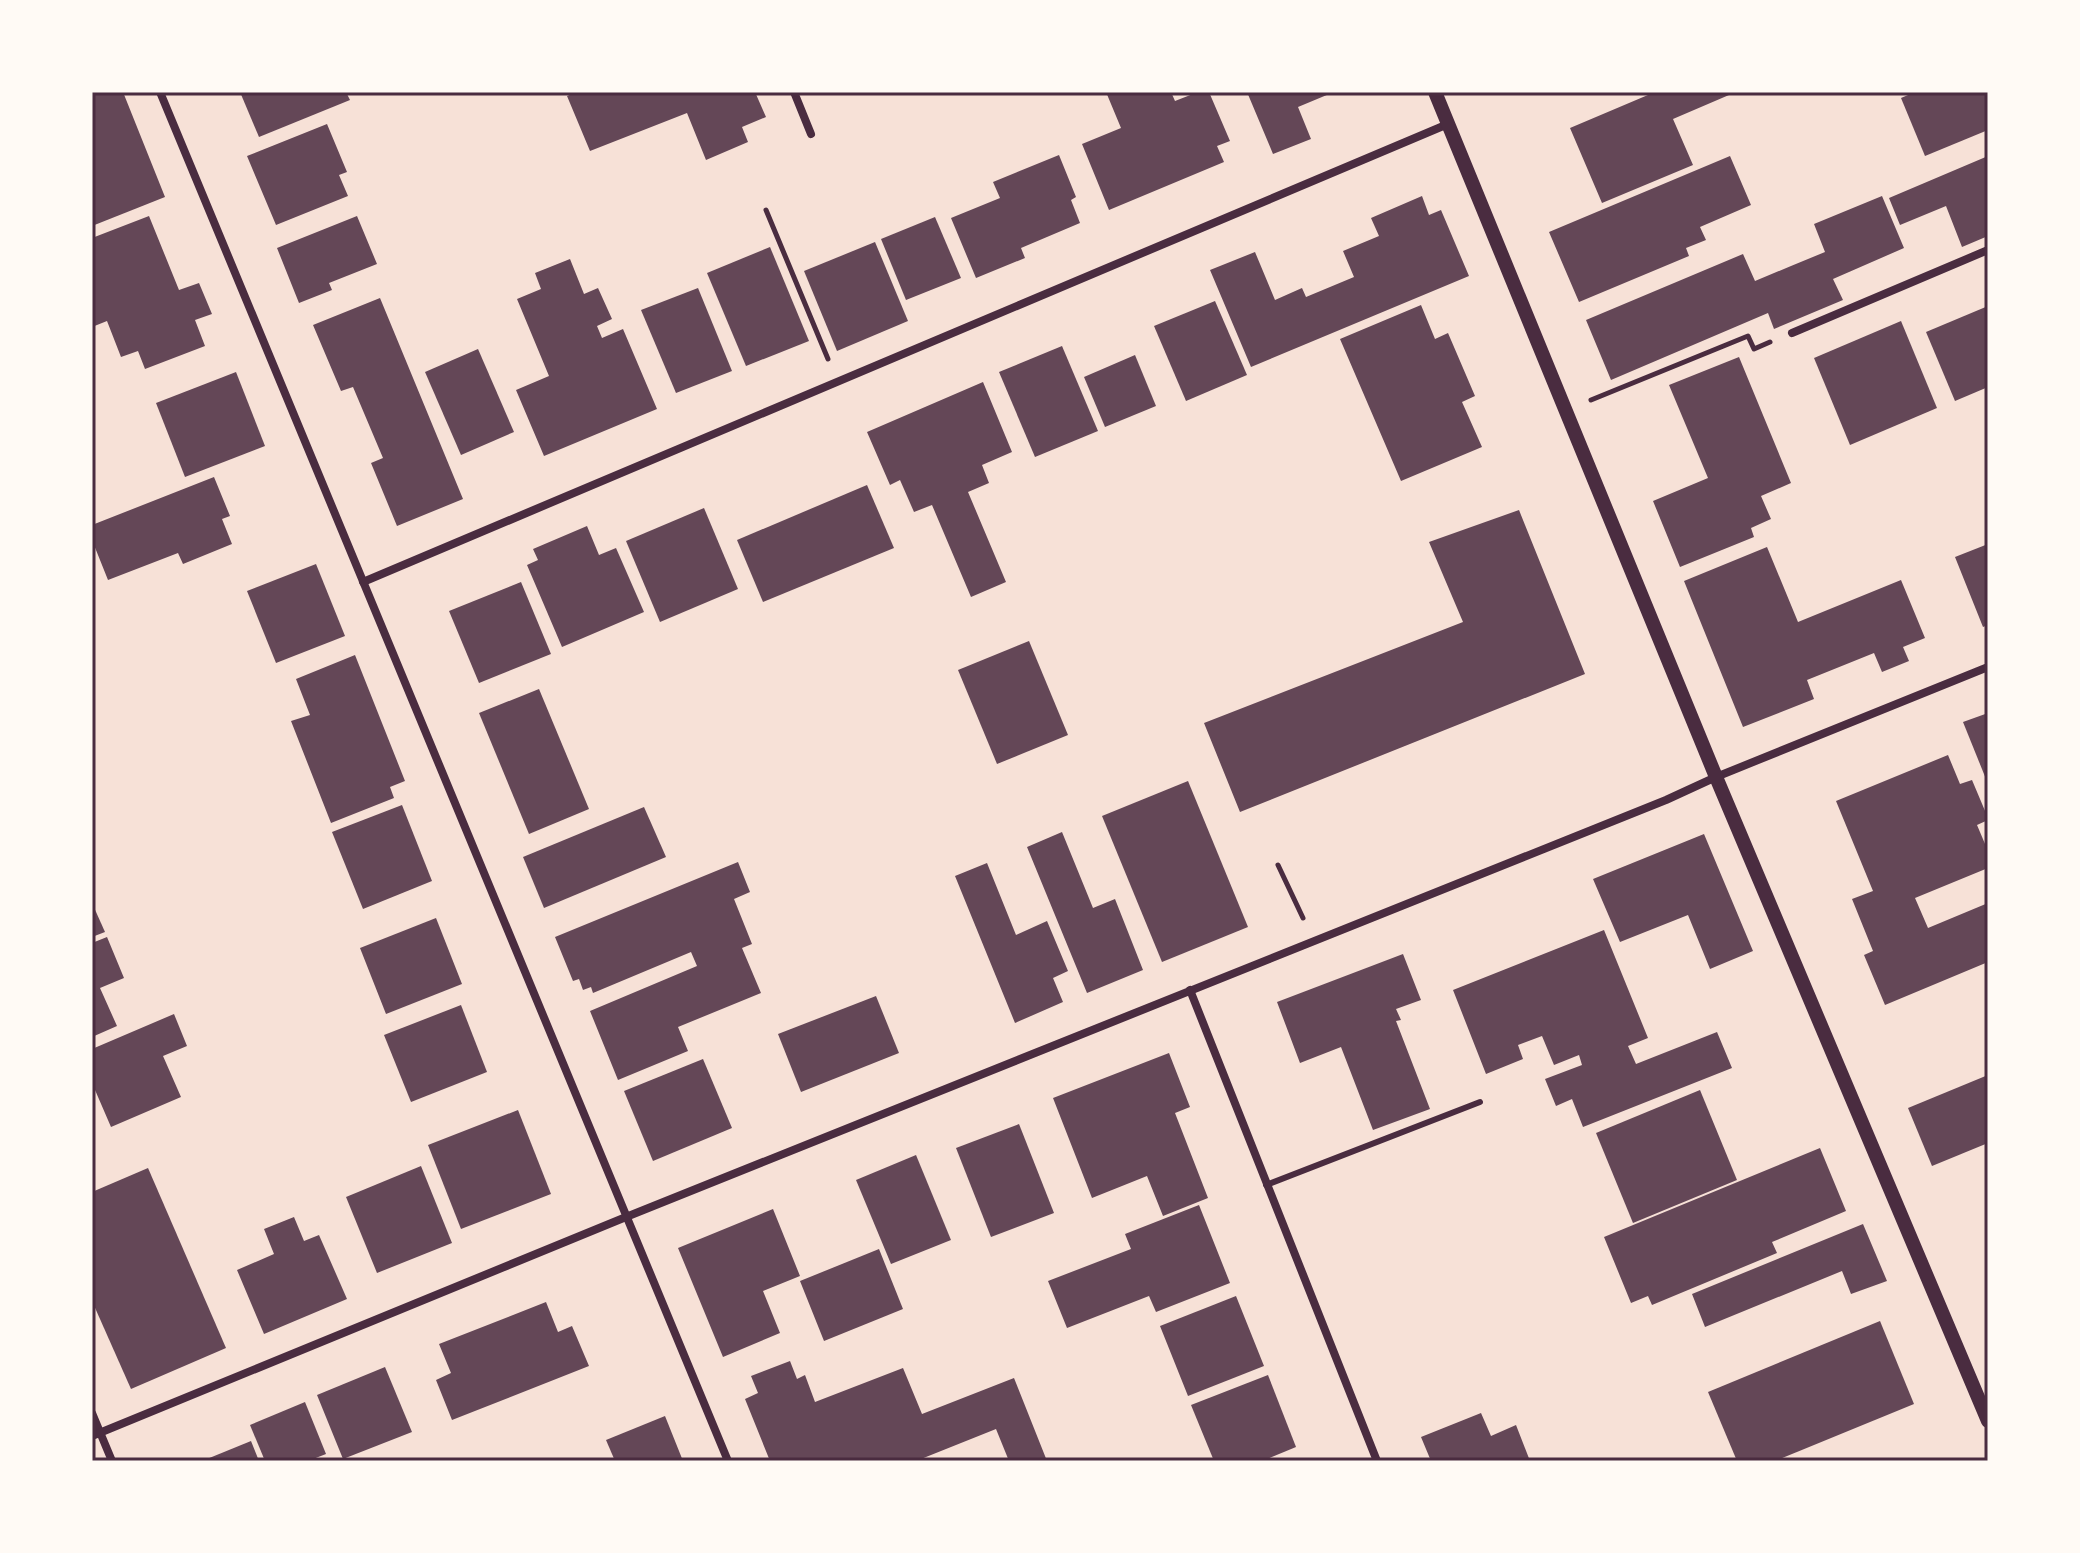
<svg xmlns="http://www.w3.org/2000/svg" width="2080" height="1553" viewBox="0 0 2080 1553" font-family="'Nunito Sans',sans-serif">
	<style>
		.building { fill: #644757 }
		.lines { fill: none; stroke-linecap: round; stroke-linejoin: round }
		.path { stroke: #4a2c40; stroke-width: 5 }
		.service { stroke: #4a2c40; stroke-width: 6 }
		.minor { stroke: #4a2c40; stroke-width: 8 }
		.tertiary { stroke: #4a2c40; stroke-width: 14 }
		.neatline { fill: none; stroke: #4a2c40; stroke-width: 3 }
	</style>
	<rect width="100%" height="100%" fill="#f7e1d7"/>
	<g class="building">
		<path d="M92,92h31l42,105 -73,29z"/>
		<path d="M240,92h106l4,8 -91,37z"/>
		<path d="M577,92h178l11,25 -24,10 6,15 -42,18 -19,-47 -97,38 -23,-55z"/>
		<path d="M1106,92h65l4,9 23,-9h11l21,49 -13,5 7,16 -115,48 -27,-66 39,-16z"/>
		<path d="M1247,92h87l-36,15 13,32 -38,15z"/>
		<path d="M1655,92h81l-63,27 20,46 -91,38 -32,-75z"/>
		<path d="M1915,92h73v38l-63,26 -24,-58z"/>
		<path d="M327,124l20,48 -8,3 9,21 -72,29 -29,-69z"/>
		<path d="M1059,155l17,42 -5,3 9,23 -59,25 4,10 -49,20 -25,-60 49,-20 -7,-16z"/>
		<path d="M1730,156l21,49 -51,22 6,13 -20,8 3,8 -110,46 -30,-70z"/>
		<path d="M1988,156v80l-26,11 -16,-41 -46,19 -11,-27z"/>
		<path d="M1422,196l7,19 12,-5 28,66 -218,91 -41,-97 45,-18 20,48 27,-12 4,9 48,-20 -11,-26 36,-15 -8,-18z"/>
		<path d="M1882,196l22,52 -71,31 10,21 -69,29 -6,-16 -157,67 -25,-60 157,-66 12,27 36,-15 34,-14 -11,-28z"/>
		<path d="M149,216l30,74 20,-7 13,31 -17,6 10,26 -60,23 -7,-18 -17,6 -14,-36 -15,6v-89z"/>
		<path d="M357,216l20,48 -48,19 3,7 -33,13 -22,-55z"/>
		<path d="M935,217l26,61 -55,22 -25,-61z"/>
		<path d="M875,242l33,79 -71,30 -33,-80z"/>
		<path d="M770,247l39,94 -63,25 -39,-93z"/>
		<path d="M570,259l14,35 14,-6 14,31 -15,7 5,12 21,-9 34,80 -113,47 -28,-66 33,-14 -32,-77 24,-10 -6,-16z"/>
		<path d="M698,288l34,83 -56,22 -35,-83z"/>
		<path d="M380,298l83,201 -66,27 -26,-63 12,-5 -30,-71 -12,4 -28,-66z"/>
		<path d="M1215,301l32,74 -61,26 -32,-75z"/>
		<path d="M1421,305l14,34 13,-6 27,63 -13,6 20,45 -81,34 -61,-142z"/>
		<path d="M1988,306v81l-33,14 -29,-69z"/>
		<path d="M1901,321l36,87 -87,37 -36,-87z"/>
		<path d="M1062,346l36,85 -63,26 -36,-85z"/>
		<path d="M478,349l36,83 -53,23 -36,-83z"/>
		<path d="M1135,355l21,51 -51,21 -21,-50z"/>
		<path d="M1739,357l52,126 -30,13 10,23 -20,9 3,9 -74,30 -27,-66 55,-23 -39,-93z"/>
		<path d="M236,372l29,74 -80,31 -29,-74z"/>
		<path d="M983,382l29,70 -30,13 7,18 -21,9 38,90 -35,15 -39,-92 -18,7 -14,-32 -10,5 -23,-53z"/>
		<path d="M214,477l16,39 -8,3 10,25 -49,20 -5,-11 -70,27 -16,-40v-15z"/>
		<path d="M867,485l27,63 -131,54 -26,-62z"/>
		<path d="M704,508l34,81 -78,33 -34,-81z"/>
		<path d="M1519,510l66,164 -345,138 -36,-89 259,-101 -34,-80z"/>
		<path d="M587,526l12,29 17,-7 28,64 -82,35 -35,-82 11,-5 -5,-11z"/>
		<path d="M1988,544v81l-5,2 -28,-70z"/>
		<path d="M1767,547l31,75 103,-42 24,58 -22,9 6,14 -27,11 -8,-19 -67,27 7,19 -71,28 -59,-146z"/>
		<path d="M316,564l29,72 -69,27 -29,-72z"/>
		<path d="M521,582l30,72 -72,29 -30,-72z"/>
		<path d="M1029,641l39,94 -71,29 -39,-94z"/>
		<path d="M355,655l50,126 -15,6 4,11 -63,25 -40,-102 19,-6 -14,-36z"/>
		<path d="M539,689l50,120 -60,25 -50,-121z"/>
		<path d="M1988,713v71l-25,-62z"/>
		<path d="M1948,755l12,29 12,-4 16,38v2l-11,5 11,26v17l-73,30 13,30 60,-25v59l-103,43 -21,-50 9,-4 -21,-52 21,-8 -37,-90z"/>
		<path d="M1188,781l60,146 -86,35 -60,-146z"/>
		<path d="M402,805l30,76 -69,28 -31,-77z"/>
		<path d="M644,807l22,50 -122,51 -21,-51z"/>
		<path d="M1062,832l31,76 22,-9 28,71 -56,23 -60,-146z"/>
		<path d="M1704,834l49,117 -43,18 -22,-54 -68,27 -27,-63z"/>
		<path d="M738,862l12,30 -16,7 18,45 -10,4 19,45 -83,34 10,24 -70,29 -28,-69 107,-45 -6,-14 -98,41 -2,-6 -8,3 -4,-11 -6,2 -18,-44z"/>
		<path d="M987,863l29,72 31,-14 21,50 -15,7 10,24 -48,21 -60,-147z"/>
		<path d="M92,903l13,29 -13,5z"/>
		<path d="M436,918l26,66 -76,30 -26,-66z"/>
		<path d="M1604,930l44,108 -20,8 8,18 81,-32 15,36 -149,59 -11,-28 -16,7 -11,-27 37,-14 -3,-10 -25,10 -12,-29 -24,9 5,14 -37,15 -33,-84z"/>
		<path d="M107,937l17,41 -24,10 17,38 -25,11v-94z"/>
		<path d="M1403,954l18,46 -25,9 5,11 -5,1 34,88 -57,21 -32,-83 -41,16 -23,-61z"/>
		<path d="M876,996l23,57 -98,39 -23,-58z"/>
		<path d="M461,1005l26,67 -76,30 -27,-67z"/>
		<path d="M174,1014l13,32 -24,10 18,41 -70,30 -19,-44v-34z"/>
		<path d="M1169,1053l21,54 -15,6 33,85 -45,18 -16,-40 -55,22 -39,-100z"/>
		<path d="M703,1059l29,69 -79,33 -29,-70z"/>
		<path d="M1988,1075v68l-56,23 -24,-58z"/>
		<path d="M1700,1090l37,90 -104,43 -37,-90z"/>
		<path d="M518,1110l33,84 -90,35 -33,-84z"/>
		<path d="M1019,1124l35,89 -63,24 -35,-89z"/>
		<path d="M1820,1148l26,63 -74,31 5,11 -125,52 -4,-9 -17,7 -27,-66z"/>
		<path d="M916,1155l35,85 -60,24 -35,-84z"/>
		<path d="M421,1166l31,77 -75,30 -31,-76z"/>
		<path d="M148,1168l78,180 -95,41 -39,-88v-109z"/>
		<path d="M1199,1205l31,78 -74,29 -7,-16 -82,32 -19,-47 83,-32 -6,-15z"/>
		<path d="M773,1209l27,67 -37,15 17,42 -57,24 -45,-109z"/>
		<path d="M294,1217l10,24 15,-6 28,64 -83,35 -27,-64 37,-16 -10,-25z"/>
		<path d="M1863,1224l24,57 -36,13 -9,-23 -137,56 -13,-33z"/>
		<path d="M879,1249l24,60 -79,32 -24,-60z"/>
		<path d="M1236,1296l28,70 -76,30 -28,-70z"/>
		<path d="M546,1302l12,30 14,-6 17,40 -137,54 -16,-40 15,-7 -12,-29z"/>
		<path d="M1880,1321l34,83 -139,57h-38l-29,-69z"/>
		<path d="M790,1361l7,18 8,-4 10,27 88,-34 19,46 92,-36 33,83h-38l-13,-32 -80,32h-146l-25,-62 13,-6 -7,-17z"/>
		<path d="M385,1367l27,65 -69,27 -26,-64z"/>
		<path d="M1268,1375l28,72 -34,14h-48l-23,-56z"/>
		<path d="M305,1402l21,52 -18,7h-43l-15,-36z"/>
		<path d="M1481,1413l10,23 25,-11 14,36h-99l-10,-24z"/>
		<path d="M665,1416l18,45h-68l-9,-21z"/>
		<path d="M251,1441l8,20h-57z"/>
	</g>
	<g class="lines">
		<g class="path">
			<path d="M766,210l62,149"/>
			<path d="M1591,400l157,-64 6,13 16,-7"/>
			<path d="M1278,865l25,53"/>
		</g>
		<path class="service" d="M1266,1185l214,-83"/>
		<g class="minor">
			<path d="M160,92l568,1369"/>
			<path d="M794,92l17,42"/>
			<path d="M1792,333l196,-83"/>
			<path d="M363,582l1085,-458"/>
			<path d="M1190,990l187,471"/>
			<path d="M92,1413l20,48"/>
			<path d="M92,1436l534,-219 1040,-417 50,-23 272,-110"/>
		</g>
		<path class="tertiary" d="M1435,92l281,685 272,644"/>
	</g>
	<rect width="2080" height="1553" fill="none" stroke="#fffaf5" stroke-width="188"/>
	<rect x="94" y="94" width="1892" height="1365" class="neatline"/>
</svg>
